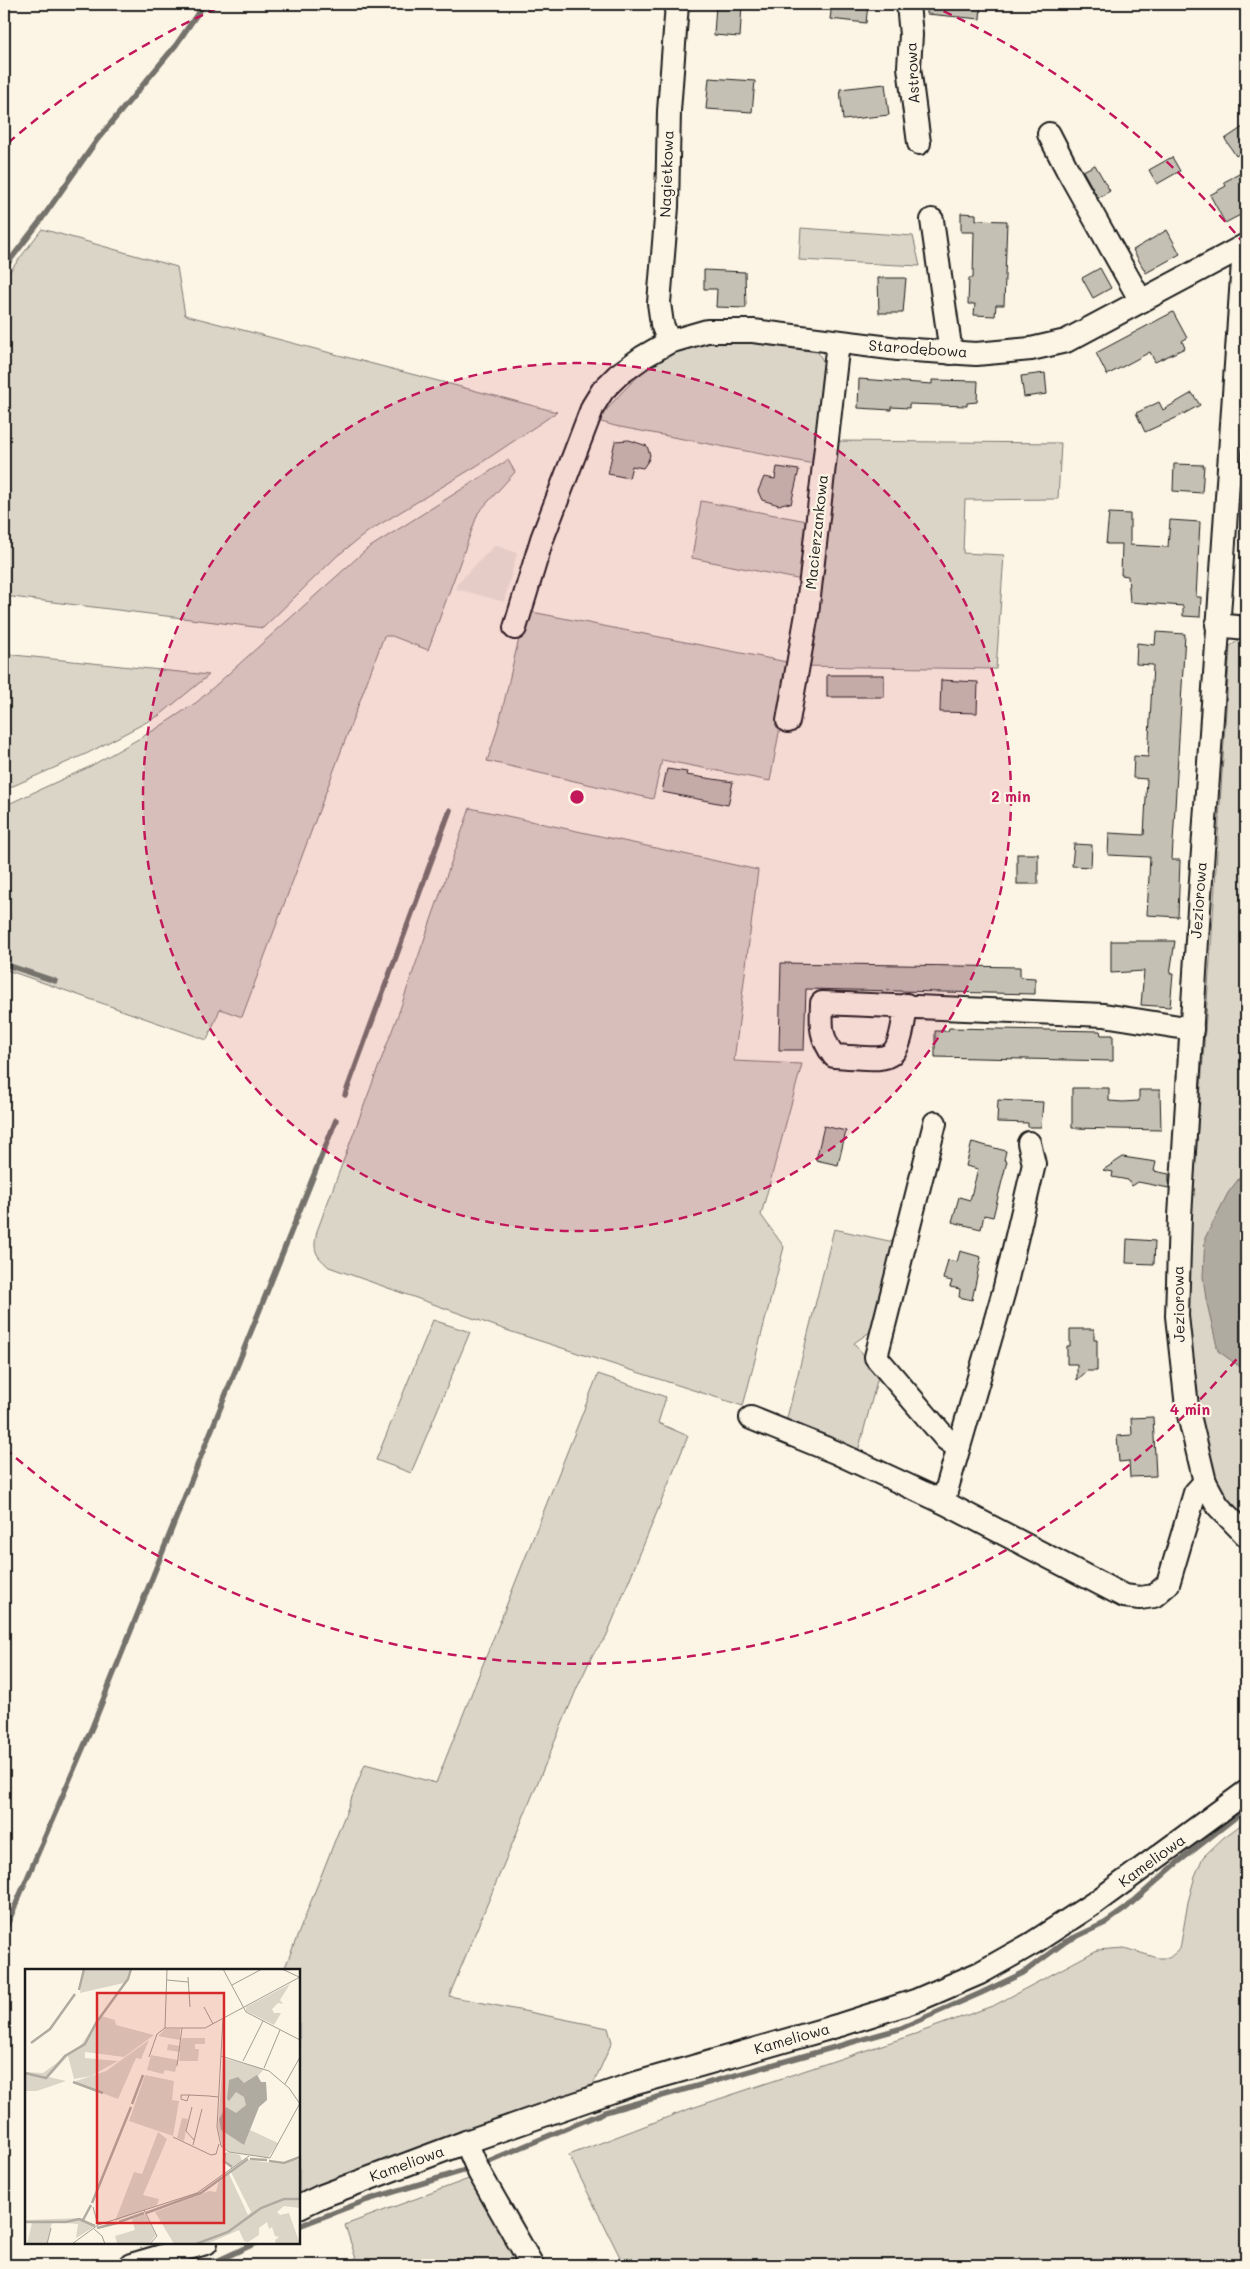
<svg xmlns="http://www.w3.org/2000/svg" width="1250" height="2269" viewBox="0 0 1250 2269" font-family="Mali,sans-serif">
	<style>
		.built { fill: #ebe5d6 }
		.green { fill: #dbd5c8; stroke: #7c7872 }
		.water { fill: #b0aba1; stroke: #75726c }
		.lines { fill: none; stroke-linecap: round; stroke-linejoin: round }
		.stream { stroke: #75726c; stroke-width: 5.5 }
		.building { fill: #c4c0b3; stroke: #1c1c1c }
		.minor-casing { stroke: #1c1c1c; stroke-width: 26 }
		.minor { stroke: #fcf5e5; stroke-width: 22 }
		.ring { fill: none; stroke: #c2185b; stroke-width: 2.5; stroke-dasharray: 9 6 }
		.labels { text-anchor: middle; stroke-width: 4.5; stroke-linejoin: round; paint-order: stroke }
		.street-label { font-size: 15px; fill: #1c1c1c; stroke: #fcf5e5 }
		.inset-river { fill: none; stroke: #b0aba1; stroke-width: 2.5 }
		.inset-road { fill: none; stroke: #a29e95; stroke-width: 1 }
		.view { fill: #d62828; fill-opacity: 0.15; stroke: #d62828; stroke-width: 2.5 }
		.inset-edge { fill: none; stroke: #1c1c1c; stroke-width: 2.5 }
		.centre { fill: #c2185b; stroke: #fcf5e5; stroke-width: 2.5 }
		.ring-label { font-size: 15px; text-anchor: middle; font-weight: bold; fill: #c2185b; stroke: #fcf5e5; stroke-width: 4.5; stroke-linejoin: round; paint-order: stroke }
	</style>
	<rect width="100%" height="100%" fill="#fcf5e5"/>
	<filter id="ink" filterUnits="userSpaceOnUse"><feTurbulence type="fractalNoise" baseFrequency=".02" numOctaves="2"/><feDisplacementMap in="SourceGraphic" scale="10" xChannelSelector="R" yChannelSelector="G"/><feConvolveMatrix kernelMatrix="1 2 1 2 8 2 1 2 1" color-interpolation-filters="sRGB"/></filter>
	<g filter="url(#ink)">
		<path class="built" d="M495,545l22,8 -13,49 -47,-13 -1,-4z"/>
		<g class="green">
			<path d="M801,228l112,8 7,30 -121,-6z"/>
			<path d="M42,229l135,38 8,48 372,97 -79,53 -109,66 -32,25 -74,72 -259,-32v-317z"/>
			<path d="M734,341l84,11 7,13 -6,100 -204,-39 -17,-5c23,-31 62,-72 101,-79 11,-1 24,-1 35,-1z"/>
			<path d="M836,441l225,2 -3,56 -93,1 -2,53 41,2 -8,114 -195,-3z"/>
			<path d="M508,460l7,12 -37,41 -50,137 -36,-14h-8l-142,381 -22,-8 -13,31 -203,-71v-163l85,-39 67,-38 41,-27 170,-153z"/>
			<path d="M701,501l111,21 -5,59 -115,-23z"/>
			<path d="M527,611l265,52 -22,118 -108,-21 -9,39 -166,-38c18,-49 24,-100 40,-150z"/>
			<path d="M1241,639l5,1v885l-18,-21 -17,-40 -9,-30 -14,-113 -1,-41 25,-347 18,-287z"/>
			<path d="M4,654l205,21 -49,40 -72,38 -84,37z"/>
			<path d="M470,808l288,62 -24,191 68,3 -41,151 23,32 -41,159 -234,-75 -180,-64c-15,-13 -16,-17 -12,-36l82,-219z"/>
			<path d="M834,1229l64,14 -21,84 -23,16 25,30 -23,86 -71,-33z"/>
			<path d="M433,1320l37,12 -59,141 -35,-13z"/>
			<path d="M598,1374l68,23 -8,26 30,13 -82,201 -13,17 -16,34 -128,308 159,32 4,14 -20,45 -293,108v-225h-15l81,-206 71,19z"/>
			<path d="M1246,1821v444h-622l-55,-110 120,-46 226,-75 80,-29 102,-55 27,-2 34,10h11l11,-9 8,-47 7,-26 8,-19 20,-19z"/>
			<path d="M474,2177l49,88h-165l-13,-40z"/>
		</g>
		<path class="water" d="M1246,1169v202l-28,-20 -12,-52 -3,-22 2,-39 23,-45z"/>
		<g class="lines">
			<g class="stream">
				<path d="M4,268l37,-48 56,-80 79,-95 28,-41"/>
				<path d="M4,964l51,17"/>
				<path d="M345,1095l105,-285"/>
				<path d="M4,1932l89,-207 243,-605"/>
				<path d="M484,2163l121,-51 294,-83 82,-36 42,-20 42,-31 40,-19 20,-14 52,-46 69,-54"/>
				<path d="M299,2226l68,-26 102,-31"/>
				<path d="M217,2261l39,-18"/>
			</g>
		</g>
		<g class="building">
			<path d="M716,4h26l-2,33 -26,-2z"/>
			<path d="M832,4h36l-2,19 -36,-4z"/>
			<path d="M927,4h54l-1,15 -53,-5z"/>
			<path d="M709,78l46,3 -3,31 -46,-3z"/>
			<path d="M885,84l4,31 -46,5 -3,-31z"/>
			<path d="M1246,125v24l-10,7 -11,-17z"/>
			<path d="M1172,157l8,14 -23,13 -8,-14z"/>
			<path d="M1095,165l15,26 -12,7 -15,-27z"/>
			<path d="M1241,173l5,9v30l-21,11 -15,-28 16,-9 -2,-4z"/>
			<path d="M961,213l15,1v6l31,1 -3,84h-8l-1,11 -21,-1 1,-11h-7l1,-26h4l1,-46h-13z"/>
			<path d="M1167,230l13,24 -34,19 -13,-23z"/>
			<path d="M1100,268l11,20 -18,10 -11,-20z"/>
			<path d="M704,270l41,2 1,36 -30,-1 1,-18h-13z"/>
			<path d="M878,278h28l-3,35h-24z"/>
			<path d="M1173,312l14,26 -5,3 3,7 -30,14 -5,-10 -43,23 -11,-22z"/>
			<path d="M1045,373l2,21 -23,3 -3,-21z"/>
			<path d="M859,379l73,5v-4l46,1 -1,21 -10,1v3l-58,-2v4l-18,-1v3l-33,-2z"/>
			<path d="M1192,393l8,12 -22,12 -33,15 -9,-19 23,-11 4,8z"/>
			<path d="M629,440l18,6 3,9 -2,6 -5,7 -11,-2 -3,12 -21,-4 7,-33z"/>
			<path d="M1174,464l30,1 -2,28 -29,-2z"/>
			<path d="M777,467l22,3 -8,34 -6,-1 -6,2 -17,-5 -4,-9 6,-14 11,2z"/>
			<path d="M1109,513l21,1v31l38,2 2,-27 30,2 -4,75h5l-1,20 -17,-1v-10l-53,-4 -2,-26 -7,-1 1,-31h-16z"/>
			<path d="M1156,632l29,2 -13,226h8l-2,57 -31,-2 3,-58 -42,-2 1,-22 35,2 3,-56 -14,-1 1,-22 14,1 5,-92 -17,-1 1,-21 18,2z"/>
			<rect x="827" y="675" width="57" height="22"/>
			<path d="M941,680l37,2 -1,31 -37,-1z"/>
			<path d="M667,769l20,3 -1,3 47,7 -5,23 -66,-13z"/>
			<path d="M1074,844l18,1 -1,22 -19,-1z"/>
			<rect x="1017" y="854" width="21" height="30"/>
			<path d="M1111,941h64l-5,33h3l-3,33 -29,-2 3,-34 -33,2z"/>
			<path d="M781,963l239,4v10l15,1v16l-229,-5 -2,61h-25z"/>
			<path d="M949,1028l151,3 1,4h12v26l-178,-4v-26h13z"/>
			<path d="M1072,1088h37v13l14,1 16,-1v-11h21l1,40 -89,-2z"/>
			<path d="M998,1100l45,2 -2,25h-13v-4l-31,-1z"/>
			<path d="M824,1126l22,5 -8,34 -22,-5z"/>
			<path d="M972,1142l34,9 -2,9 3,1 -14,56 -9,-2 -3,14 -29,-7 7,-25 11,3 8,-31 -12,-3z"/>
			<path d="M1123,1157l33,5 -2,9 15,3v14l-31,-6 -6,4 -4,-6 -16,-3 1,-5 -10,-2z"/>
			<path d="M1127,1239l28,2 -1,23 -28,-1z"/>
			<path d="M960,1251l21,6 -9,43 -13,-3 1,-8 -10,-2 2,-6 -9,-2 5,-19 9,2z"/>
			<path d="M1070,1329h24v11h3v31h-10l-10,9v-16h-10v-18h3z"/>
			<path d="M1153,1417l3,59 -26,1 -1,-16 -10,1 -2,-26 15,-1 -1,-17z"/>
		</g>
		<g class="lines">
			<g class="minor-casing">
				<g id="minor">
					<path d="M908,4l3,31 -2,32 10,76"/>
					<path d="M1049,134l18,35 74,132"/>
					<path d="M932,220l19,133"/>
					<path d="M1240,249l3,13 -45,662 -18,292 -3,100 10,91 18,75 13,24 28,29"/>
					<path d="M669,342l-7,-18 -3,-21 8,-96 2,-96 8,-107"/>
					<path d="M1217,625l29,3"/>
					<path d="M515,628l27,-89 51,-133 10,-16 15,-15 25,-18 26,-15 38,-11h46l145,18 78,5 55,-5 35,-8 180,-96"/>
					<path d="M788,721l19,-107 31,-272"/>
					<path d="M906,1005c-8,64 -14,54 -72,51 -14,-19 -13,-30 -12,-53l282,12 88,14"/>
					<path d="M935,1123l-59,234 70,82 12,9"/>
					<path d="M751,1418l84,34 108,50 181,94 16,2 14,-2 14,-12 27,-91 10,-11"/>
					<path d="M943,1502l61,-211 30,-127 -5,-21"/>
					<path d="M466,2142l13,30 53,93"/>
					<path d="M299,2207l23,-11 144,-54 167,-58 207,-59 75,-24 65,-28 53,-30 63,-41 150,-110"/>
					<path d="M131,2265l75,-22"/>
				</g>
			</g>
			<use href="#minor" class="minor"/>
		</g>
	</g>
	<circle cx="577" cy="797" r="434" fill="#c2185b" fill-opacity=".12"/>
	<g class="ring">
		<circle cx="577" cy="797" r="434"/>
		<path d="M1246 1348A867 867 0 0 1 8 1451M8 143A867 867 0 0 1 224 5M930 5A867 867 0 0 1 1246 246"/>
	</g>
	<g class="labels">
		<g class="street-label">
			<text transform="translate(913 73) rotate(-93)" y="5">Astrowa</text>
			<text transform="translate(667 174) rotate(-88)" y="5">Nagietkowa</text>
			<text transform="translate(918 349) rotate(4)" y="5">Starodębowa</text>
			<text transform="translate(817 532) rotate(-84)" y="5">Macierzankowa</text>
			<text transform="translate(1199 900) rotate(-86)" y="5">Jeziorowa</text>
			<text transform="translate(1179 1304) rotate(-91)" y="5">Jeziorowa</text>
			<text transform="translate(1152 1861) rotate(-36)" y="5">Kameliowa</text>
			<text transform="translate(792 2039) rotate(-16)" y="5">Kameliowa</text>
			<text transform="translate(407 2164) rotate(-20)" y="5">Kameliowa</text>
		</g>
	</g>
	<g transform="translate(25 1969)">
		<rect width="275" height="275" fill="#fcf5e5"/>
		<path d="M59,0h48l-4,13 -48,11zM265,15l-10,16 3,4 -5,-1 -6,6 2,4h7l-7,12 -28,-14v-4zM76,47l14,4 1,5 38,10 -30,22 -39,-5v6l33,3 -27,15 -17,3 -6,-23 -19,21 17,4 -29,10h-12v-19l18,1 38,-28zM140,60h15v11l-22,-4zM157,69h23v6h-10v5h4l-1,12h-19l1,-9 -13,-2 1,-6 12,2zM124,71l-8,19 -5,-1 -18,41 -45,-17 33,-11zM126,86l27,5 -3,12 -10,-2 -2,4 -16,-4zM198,89l41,11 -6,7 3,6h5l1,18 -8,7 -9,23 28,13 -10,15 -38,-6 -8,-6 -4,-19zM120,106l29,6 -2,19 7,1 -6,35 -44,-15zM157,149l6,1 -4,22 -7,-3zM133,163l9,7 -24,56 16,4 -2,6 -42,16 19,-49 8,2zM201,183l14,3 2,6 -9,6 -8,-7zM275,190v49l-16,-2 -7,6 3,3 9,-2 11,31h-24l-1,-4 4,-3 -4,-1 -3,-9 -3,2 -2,-7 -8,6v7l-11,7 -4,-1 -5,-11 -32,14h-33l-19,-32 54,-21 7,1 3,-11 10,-7 19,41 3,-3 -20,-40 18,-12 32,4zM120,245l11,21 -7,9 -32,-1 -2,-7 20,-6 -3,-11zM58,249l11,9 -18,11 2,-14 -26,-2 -5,22h-20l5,-21h-7v-3z" fill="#dbd5c8"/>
		<path d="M232,106l4,7h5l1,18 -8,7 -15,38 -23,-15 -2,-11 7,-12 10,6 10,-8 -2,-8 -8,-5 -7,9 -2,-2 2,-19 9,-3 6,6z" fill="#b0aba1"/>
		<path class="inset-river" d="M54,21l5,-21M6,74l19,-14 25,-35M0,104l21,5 19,-22 20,-12 11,-21 32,-44 3,-10M48,113l30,11M107,135l11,-29M200,184l-1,8 8,6M225,190l17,1M244,192l15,2 16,-6M67,234l39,-96M121,244l55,-20 47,-34M58,251l8,-15M0,253h41l13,-3 16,7M94,253l25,-9M72,259l20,-5M171,275l32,-12 33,-24 23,-9h16"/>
		<path class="inset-road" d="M198,0l23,43 54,28M257,0l17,8M163,8l2,30M142,11l21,2M207,16l30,-16M179,38l9,17M198,49l-6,109 4,19 8,6 41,6 30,-55M140,59l2,-59M196,87l48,15 20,17 11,16M124,88l8,-23 8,-6h40l95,-51M218,92l20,-40M152,97l5,-38M239,99l16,-38M260,115l15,-27M164,126l-2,6 -6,-2v-4h8l20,1 9,1M167,138l-6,24 8,9M148,168l38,18 5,-1 3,-10M168,176l9,-36M68,238l5,18M119,241l13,26 -7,8M69,260l8,7 3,8M22,275l4,-16M47,275l26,-19 99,-32 52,-37"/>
		<path class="view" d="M72,24h127v230h-127z"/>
		<rect width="275" height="275" class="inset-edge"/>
	</g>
	<circle cx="577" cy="797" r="8" class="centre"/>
	<g class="ring-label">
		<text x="1011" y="802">2 min</text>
		<text x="1190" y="1415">4 min</text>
	</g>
	<rect width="1250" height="2269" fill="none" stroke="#fcf5e5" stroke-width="20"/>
	<rect x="10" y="10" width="1230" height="2249" fill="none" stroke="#1c1c1c" stroke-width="2" filter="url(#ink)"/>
</svg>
